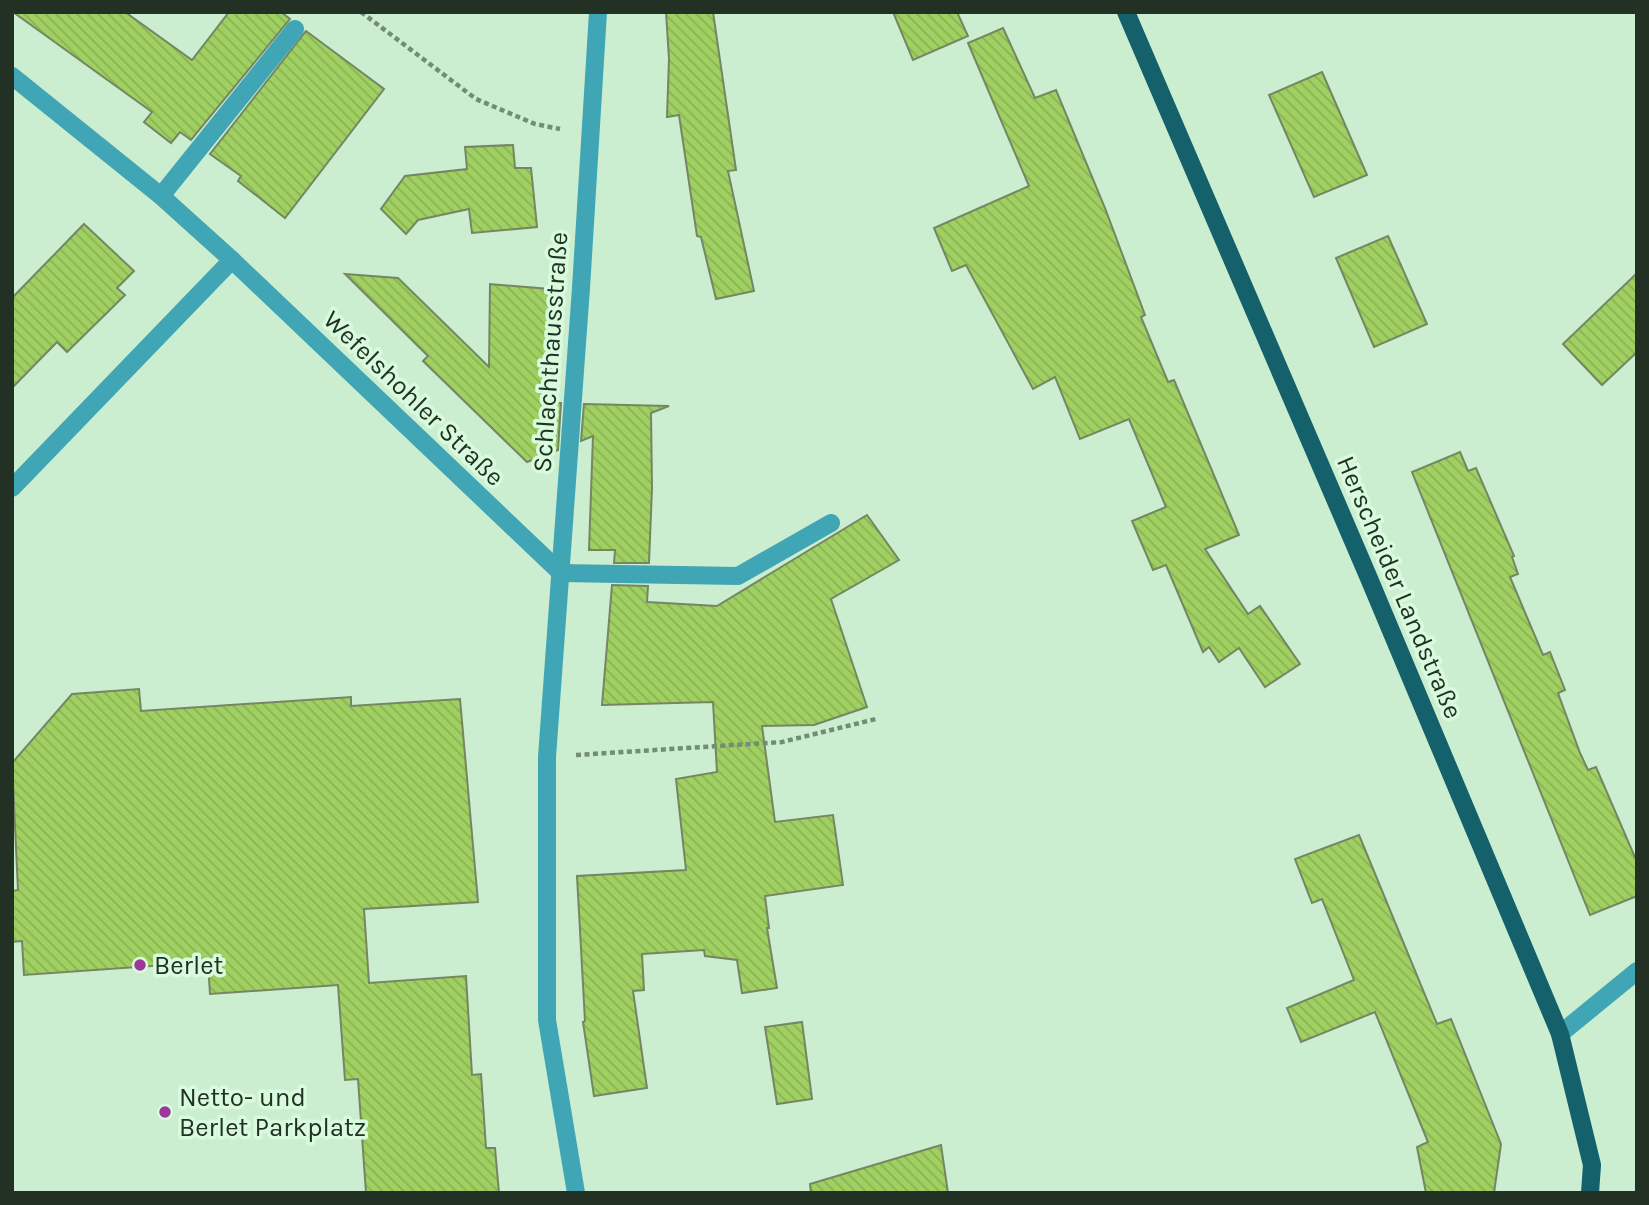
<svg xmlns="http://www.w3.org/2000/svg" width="1649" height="1205" viewBox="0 0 1649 1205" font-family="Karla,sans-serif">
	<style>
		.building { fill: url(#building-back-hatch); stroke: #758663; stroke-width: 2 }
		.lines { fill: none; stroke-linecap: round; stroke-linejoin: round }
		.path { stroke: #738c77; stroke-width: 4.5; stroke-dasharray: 5 3.5; stroke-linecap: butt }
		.minor { stroke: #40a5b4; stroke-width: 18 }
		.major { stroke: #14606b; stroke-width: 18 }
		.poi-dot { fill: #9f379b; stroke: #d7fbdc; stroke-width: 2.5 }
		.labels { text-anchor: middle; stroke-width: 7; stroke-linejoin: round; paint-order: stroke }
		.street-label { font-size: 26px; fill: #233125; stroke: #d7fbdc }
		.poi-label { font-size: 26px; fill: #233125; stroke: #d7fbdc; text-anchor: start }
	</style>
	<defs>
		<pattern id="building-back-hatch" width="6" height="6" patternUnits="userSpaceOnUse" patternTransform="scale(1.75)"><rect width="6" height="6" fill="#9fd061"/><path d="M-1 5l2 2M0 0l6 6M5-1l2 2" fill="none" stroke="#89b354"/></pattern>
	</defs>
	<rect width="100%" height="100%" fill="#caeecf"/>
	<g class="building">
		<path d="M13,12h112l67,48 37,-48h52l9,7 -99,121 -11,-8 -9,11 -27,-21 8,-10z"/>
		<path d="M666,12h47l23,158 -8,1 26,120 -38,8 -15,-62 -4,-1 -18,-121 -12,2 2,-58z"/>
		<path d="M893,12h64l11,24 -55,24z"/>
		<path d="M1003,28l32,70 21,-8 49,118 40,107 -4,2 27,65 6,-2 65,155 -34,14 43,65 12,-8 40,58 -35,23 -26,-39 -20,14 -10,-15 -6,5 -37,-87 -13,5 -21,-49 34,-14 -37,-88 -49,20 -25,-62 -22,12 -67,-124 -14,6 -18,-43 95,-42 -61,-143z"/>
		<path d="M306,31l78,58 -99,129 -47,-37 3,-5 -31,-22z"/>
		<path d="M1322,72l45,103 -53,22 -45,-102z"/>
		<path d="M513,145l2,23h16l6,59 -65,6 -3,-24 -51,11 -12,14 -25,-25 24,-33 62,-7 -2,-22z"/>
		<path d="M84,224l50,47 -17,17 8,7 -58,57 -10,-10 -45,46v-90z"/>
		<path d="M1388,236l39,88 -53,23 -38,-89z"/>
		<path d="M1637,273v79l-35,33 -39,-41z"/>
		<path d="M345,274l53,4 91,89 1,-83 72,6 -7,113h6l-3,47 -31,12 -104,-101 5,-5z"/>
		<path d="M584,404l85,2 -18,7 1,75 -3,75h-35l1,-13h-26l4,-114 -12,5z"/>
		<path d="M1460,452l8,19 8,-3 38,88 -2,1 6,17 -8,3 33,78 7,-3 15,38 -7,3 22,60 8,17 8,-3 41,95v34l-47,19 -178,-443z"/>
		<path d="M867,515l32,45 -68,39 36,108 -53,18 -52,1 13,96 58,-7 10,70 -78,11 4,32h-2l10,60 -35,5 -5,-33 -32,-4 -1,-6 -62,4 2,36 -11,1 14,97 -53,8 -11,-74 2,-1 -8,-145 109,-6 -10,-91 41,-7 -4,-70 -111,3 10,-120 36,1 -1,16 70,4z"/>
		<path d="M139,689l2,22 210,-14v9l109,-7 18,203 -114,7 5,74 97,-7 6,99 9,-1 5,74h9l4,45h-133l-8,-114 -13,1 -7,-95 -128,9 -2,-32 -184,13 -2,-34 -10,1v-51l6,-1 -6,-127 60,-69z"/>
		<path d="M1359,835l78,189 14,-5 50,125 -7,49h-68l-9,-46 11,-5 -53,-130 -74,30 -14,-34 67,-28 -32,-81 -10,4 -17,-44z"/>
		<path d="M802,1022l10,77 -35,5 -12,-77z"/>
		<path d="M941,1145l7,48h-137l-1,-9z"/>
	</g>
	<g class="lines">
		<g class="path">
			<path d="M361,12l115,87 59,25 25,5"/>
			<path d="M576,755l206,-13 94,-23"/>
		</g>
		<g class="minor">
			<path d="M12,76l149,120 71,64 -220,228"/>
			<path d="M161,196l134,-167"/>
			<path d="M232,260l329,313"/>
			<path d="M561,573l177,3 93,-53"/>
			<path d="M1560,1034l77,-63"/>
			<path d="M576,1193l-29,-173v-263l34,-469 17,-276"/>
		</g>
		<path class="major" d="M1126,12l242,564 192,458 32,131 -2,28"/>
	</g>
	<g class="poi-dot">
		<circle cx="140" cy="965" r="7"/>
		<circle cx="165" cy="1112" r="7"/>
	</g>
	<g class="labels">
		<g class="street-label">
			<text transform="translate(550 352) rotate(-86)" y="9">Schlachthausstraße</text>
			<text transform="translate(414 398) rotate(44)" y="9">Wefelshohler Straße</text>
			<text transform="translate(1400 587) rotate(67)" y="9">Herscheider Landstraße</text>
		</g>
		<g class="poi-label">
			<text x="154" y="974">Berlet</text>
			<text x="179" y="1106">Netto- und<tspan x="179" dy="30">Berlet Parkplatz</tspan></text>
		</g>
	</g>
	<rect width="1649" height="1205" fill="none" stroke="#233125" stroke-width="28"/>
</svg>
